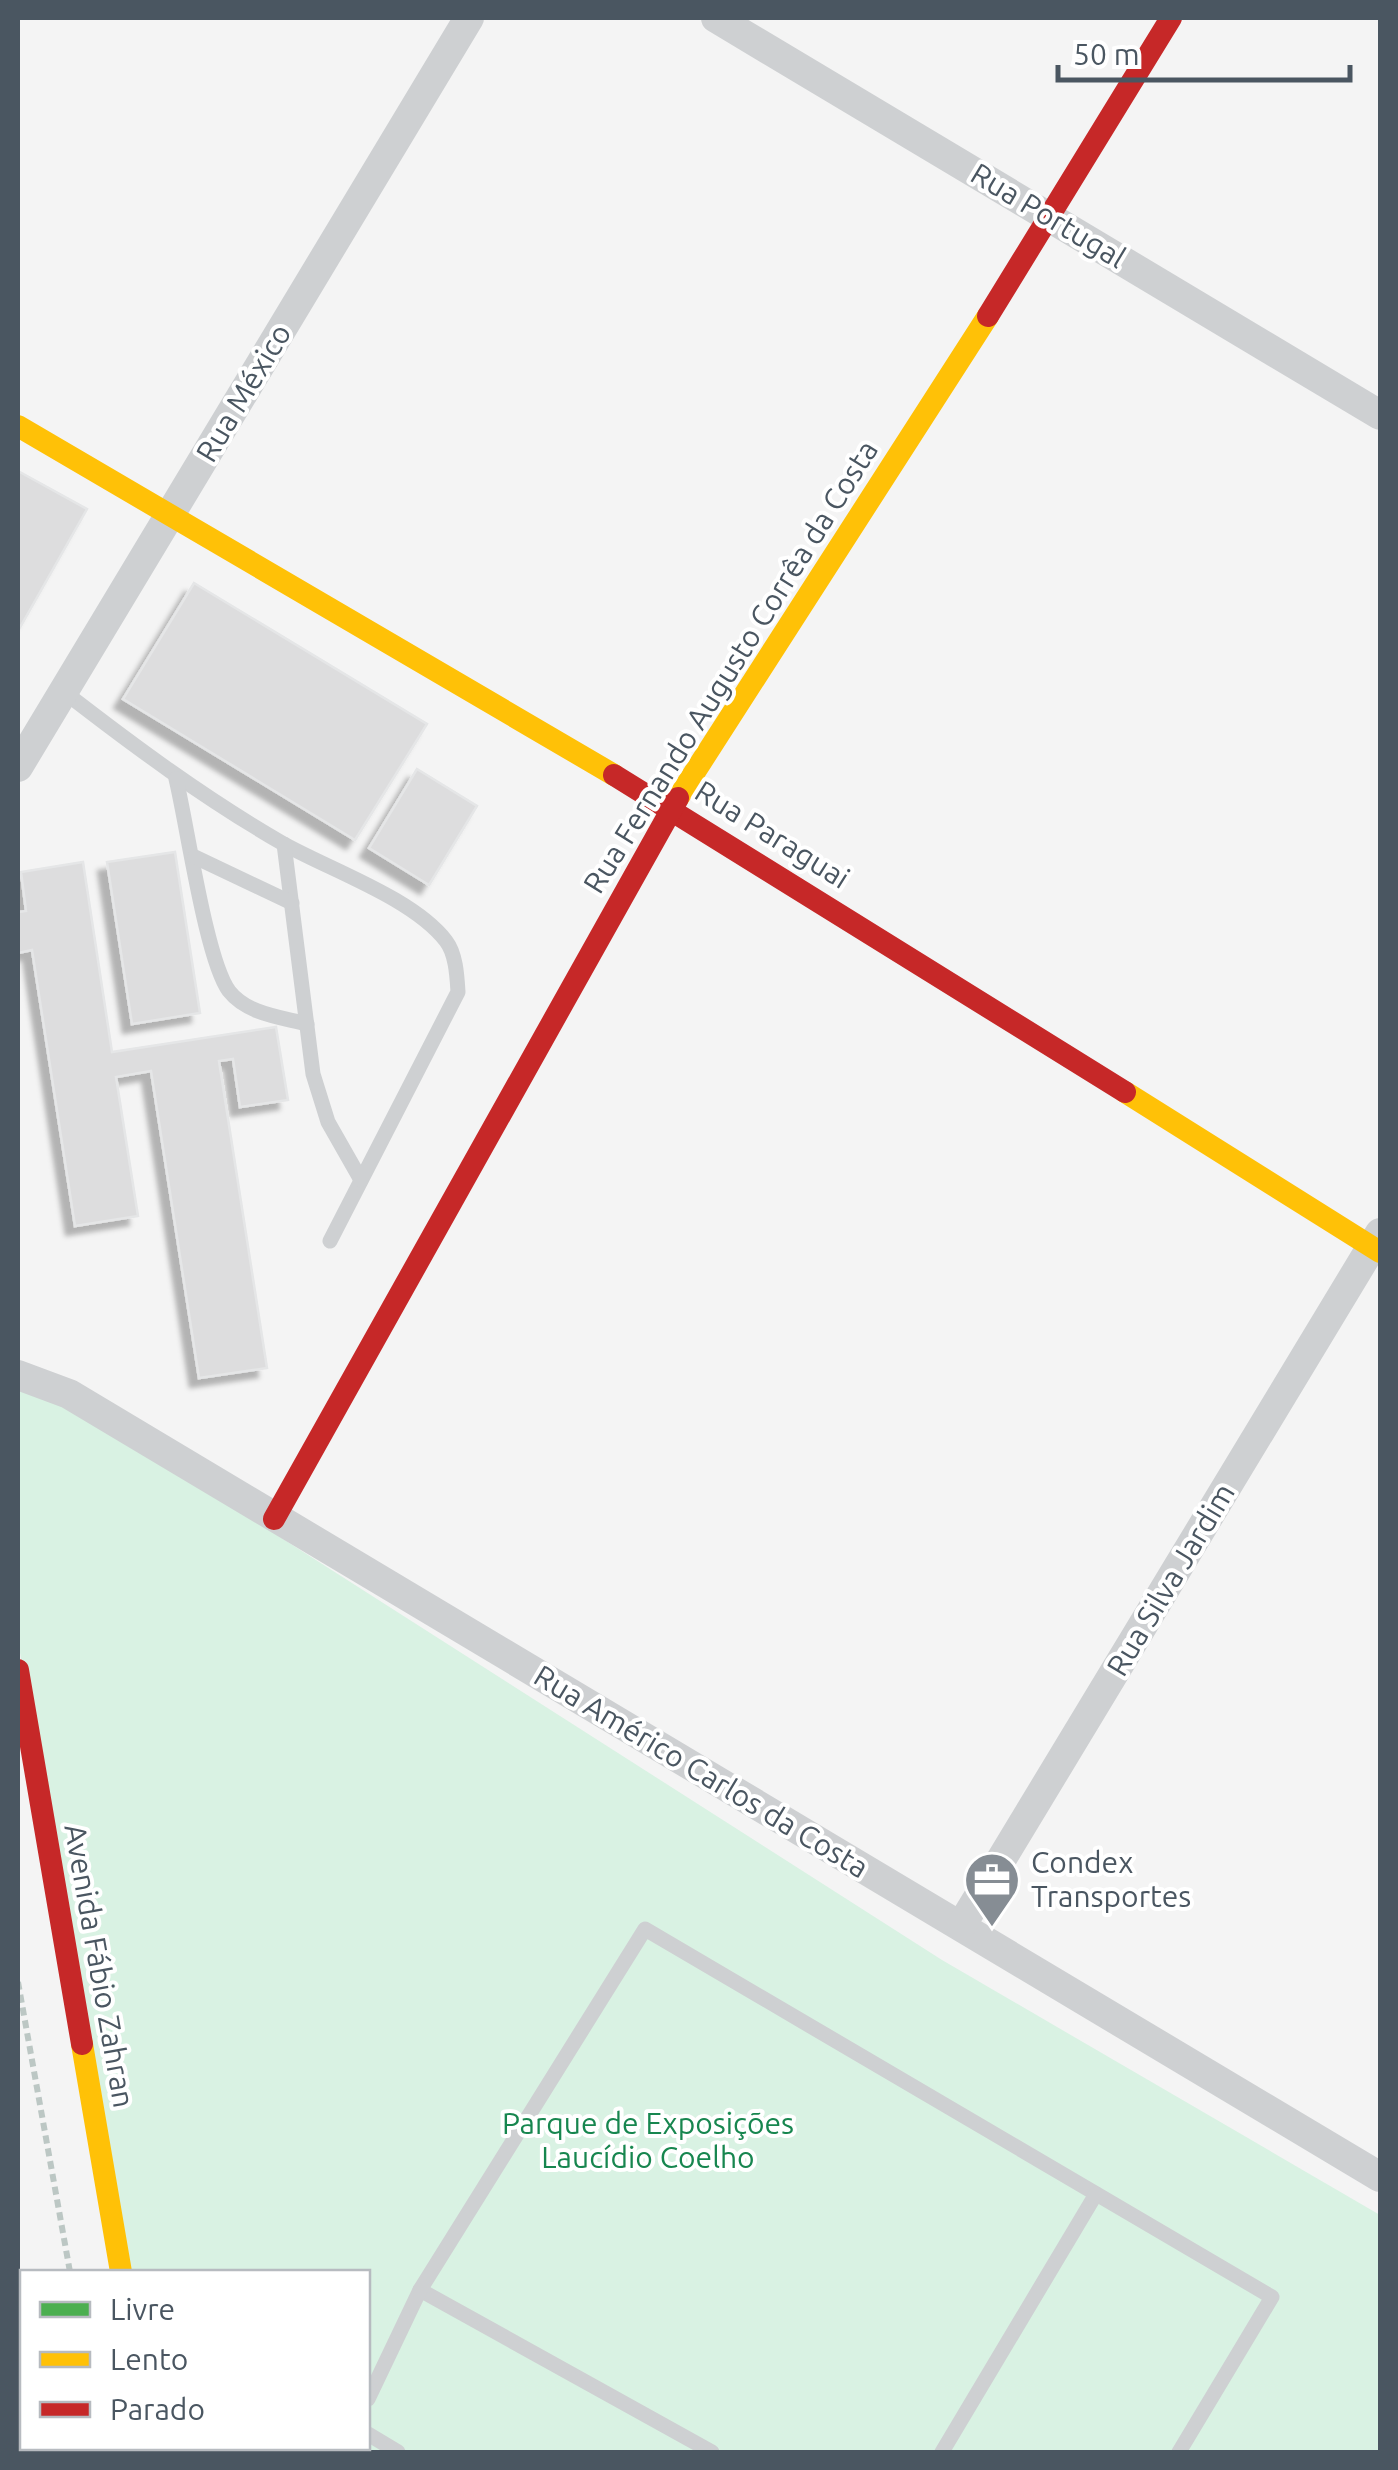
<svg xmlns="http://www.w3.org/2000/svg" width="1398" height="2470" viewBox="0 0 1398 2470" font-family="Ubuntu,sans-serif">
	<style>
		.green { fill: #d9f2e3 }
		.building { fill: #ddddde; stroke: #e5e6e7; stroke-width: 2.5; filter: url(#shadow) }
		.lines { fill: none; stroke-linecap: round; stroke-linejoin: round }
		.path { stroke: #bcc7c4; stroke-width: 6; stroke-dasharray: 8 5; stroke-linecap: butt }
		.lane { stroke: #ced0d2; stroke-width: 15 }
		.street { stroke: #ced0d2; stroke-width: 30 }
		.fast { stroke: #4caf50; stroke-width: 22 }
		.slow { stroke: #ffc107; stroke-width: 22 }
		.jam { stroke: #c62828; stroke-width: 22 }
		.labels { text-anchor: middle; stroke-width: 8; stroke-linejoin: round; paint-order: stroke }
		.street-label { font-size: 30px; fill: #4a5661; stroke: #fff }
		.poi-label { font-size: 30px; fill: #4a5661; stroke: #fff; text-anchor: start }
		.park-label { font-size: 30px; fill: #17864f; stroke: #fff }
	</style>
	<defs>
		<filter id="shadow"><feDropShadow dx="-9" dy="9" stdDeviation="2.5" flood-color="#0004"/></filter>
	</defs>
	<rect width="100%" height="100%" fill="#f4f4f4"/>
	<path class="green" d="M18,1378l240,145 684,437 438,255v237h-1223v-4h211v-176h-242l-108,-631z"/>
	<g class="building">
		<path d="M18,471l69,38 -69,122z"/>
		<path d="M194,583l233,141 -72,116 -232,-141z"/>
		<path d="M417,769l60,37 -48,79 -60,-37z"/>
		<path d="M175,852l25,161 -68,11 -25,-162z"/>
		<path d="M83,862l29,190 164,-25 12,73 -48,7 -7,-48 -14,2 48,307 -68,10 -48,-307 -35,6 22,139 -63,10 -43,-276 -14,3v-41l8,-1 -5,-39z"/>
	</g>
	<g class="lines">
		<g class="path">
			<path d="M18,1982l52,290"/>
			<path d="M100,2448l1,4"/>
		</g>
		<g class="lane">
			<path d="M63,691c71,55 141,107 219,152 48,27 131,55 164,98 10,13 11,35 12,51l-128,249"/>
			<path d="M176,779c11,45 30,181 53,212 18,23 51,26 78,33"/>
			<path d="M284,844l29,230 15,48 33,58"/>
			<path d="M195,857l97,46"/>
			<path d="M420,2290l292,162"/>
			<path d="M368,2399l52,-109 225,-361 627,368 -93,155"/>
			<path d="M368,2434l30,18"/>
			<path d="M345,2452l2,-4"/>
			<path d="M942,2452l154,-258"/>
		</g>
		<g class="street">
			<path d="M716,18l664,397"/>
			<path d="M18,767l451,-749"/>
			<path d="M18,1375l51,19 1311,783"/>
			<path d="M961,1926l419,-693"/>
		</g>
		<path class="fast" d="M18,2372l4,28"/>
		<g class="slow">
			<path d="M18,426l596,349"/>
			<path d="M678,798l310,-482"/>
			<path d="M1125,1092l255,160"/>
			<path d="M82,2044l39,228"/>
			<path d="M151,2448l1,4"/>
		</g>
		<g class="jam">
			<path d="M988,316l183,-298"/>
			<path d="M614,775l511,317"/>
			<path d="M274,1519l404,-721"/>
			<path d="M18,1670l64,374"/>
			<path d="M31,2448l1,4"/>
		</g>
	</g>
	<defs>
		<g id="office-pin" transform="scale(2.875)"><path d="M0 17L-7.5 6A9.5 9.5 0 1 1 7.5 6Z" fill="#868d94" stroke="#fff"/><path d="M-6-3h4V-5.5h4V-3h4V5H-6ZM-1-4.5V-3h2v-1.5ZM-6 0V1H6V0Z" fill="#fff"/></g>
	</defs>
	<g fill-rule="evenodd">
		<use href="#office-pin" x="992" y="1880"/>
	</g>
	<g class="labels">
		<g class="street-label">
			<text transform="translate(1048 216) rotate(31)" y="10">Rua Portugal</text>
			<text transform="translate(244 393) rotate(-59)" y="10">Rua México</text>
			<text transform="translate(731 667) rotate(-58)" y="10">Rua Fernando Augusto Corrêa da Costa</text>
			<text transform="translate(772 835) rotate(32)" y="10">Rua Paraguai</text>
			<text transform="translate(1171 1580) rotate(-59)" y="10">Rua Silva Jardim</text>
			<text transform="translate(701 1772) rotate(31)" y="10">Rua Américo Carlos da Costa</text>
			<text transform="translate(99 1966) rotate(80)" y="10">Avenida Fábio Zahran</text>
		</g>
		<g class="poi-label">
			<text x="1031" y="1873">Condex<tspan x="1031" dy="34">Transportes</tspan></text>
		</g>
		<g class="park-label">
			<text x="648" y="2134">Parque de Exposições<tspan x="648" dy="34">Laucídio Coelho</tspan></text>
		</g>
	</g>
	<rect width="1398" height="2470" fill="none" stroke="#4a5661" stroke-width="40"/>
	<rect x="20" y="2270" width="350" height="180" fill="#ffffff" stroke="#b7bbc0" stroke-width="2.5"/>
	<rect x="40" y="2302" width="50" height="15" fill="#4caf50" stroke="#b7bbc0" stroke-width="2.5"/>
	<text x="110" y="2320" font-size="30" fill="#4a5661">Livre</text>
	<rect x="40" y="2352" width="50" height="15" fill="#ffc107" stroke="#b7bbc0" stroke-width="2.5"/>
	<text x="110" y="2370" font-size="30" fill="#4a5661">Lento</text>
	<rect x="40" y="2402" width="50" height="15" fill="#c62828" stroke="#b7bbc0" stroke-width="2.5"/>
	<text x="110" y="2420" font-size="30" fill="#4a5661">Parado</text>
	<path d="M1058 65v15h292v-15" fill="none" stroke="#4a5661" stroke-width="5"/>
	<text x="1073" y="65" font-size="30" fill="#4a5661" stroke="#ffffff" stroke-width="8" paint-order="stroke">50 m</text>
</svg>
